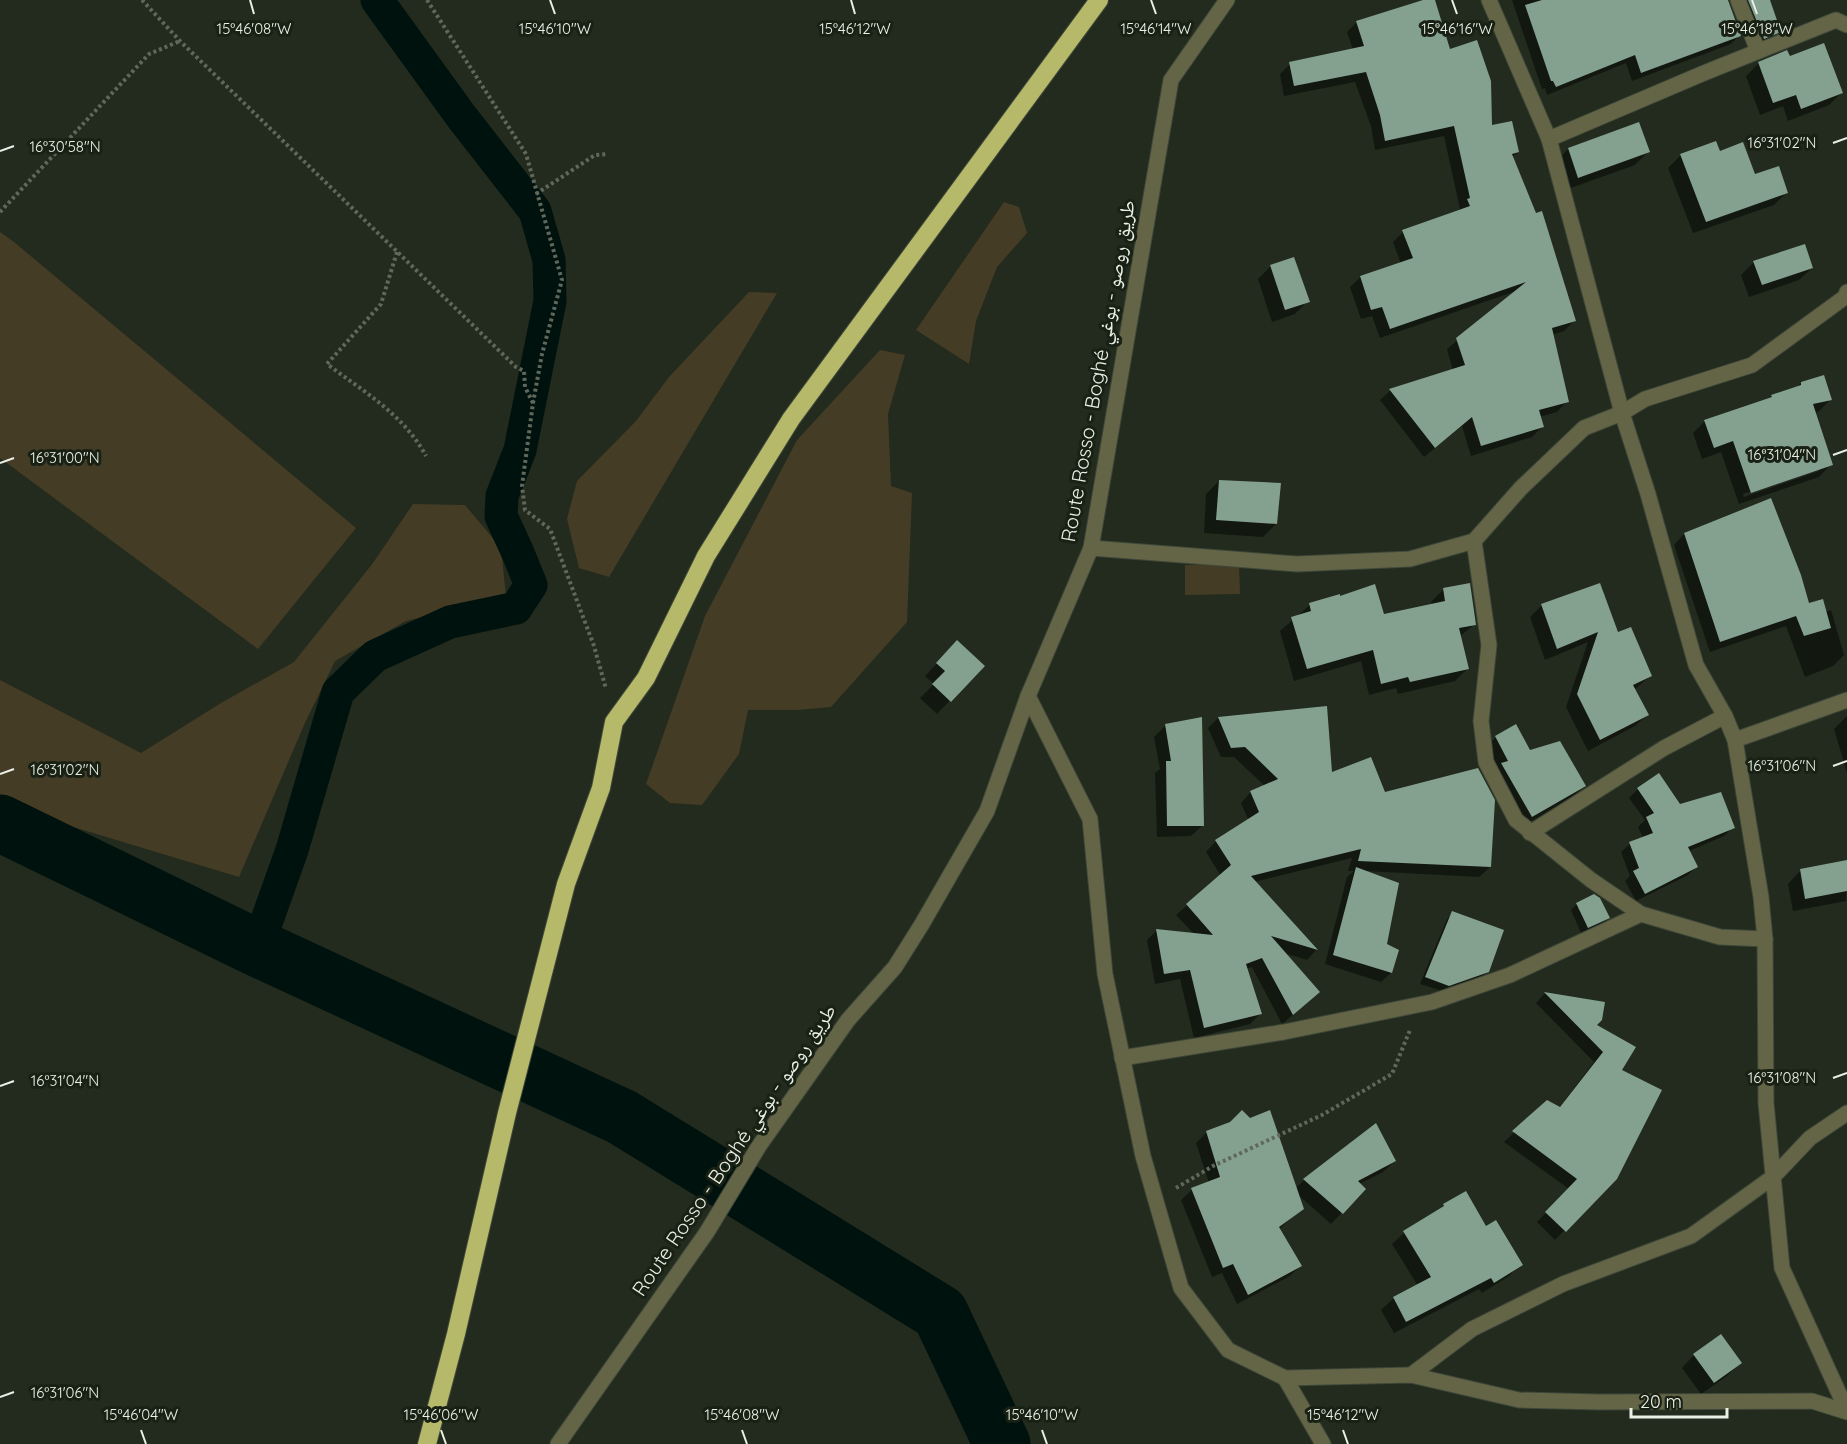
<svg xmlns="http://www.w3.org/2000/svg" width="1847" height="1444" viewBox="0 0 1847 1444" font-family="Quicksand,'Noto Naskh Arabic',sans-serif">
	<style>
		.green { fill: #453c26 }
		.shadow { fill: #0007; fill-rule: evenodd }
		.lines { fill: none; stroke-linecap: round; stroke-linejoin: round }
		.canal { stroke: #00120e; stroke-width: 33 }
		.river { stroke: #00120e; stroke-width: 57 }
		.building { fill: #84a18f }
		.minor-casing { stroke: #3e4739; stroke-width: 17 }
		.highway-casing { stroke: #3e4739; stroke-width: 20 }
		.path { stroke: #60685c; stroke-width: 4; stroke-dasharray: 3 3; stroke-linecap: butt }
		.minor { stroke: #636546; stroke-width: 15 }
		.highway { stroke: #b5b969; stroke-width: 18 }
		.ticks { fill: none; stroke: #eaf0e6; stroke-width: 2 }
		.labels { text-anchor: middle; stroke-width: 6; stroke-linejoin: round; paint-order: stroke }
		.street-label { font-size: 20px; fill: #eaf0e6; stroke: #192114 }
		.ticks-label { font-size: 15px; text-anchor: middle; fill: #eaf0e6; stroke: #192114; stroke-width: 6; stroke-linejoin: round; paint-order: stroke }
	</style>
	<rect width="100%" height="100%" fill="#222b1d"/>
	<g class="green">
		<path d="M1004,202l15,5 8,26 -30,34 -21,54 -7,43 -53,-34z"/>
		<path d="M0,232l14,10 342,286 -98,121 -258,-191z"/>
		<path d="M749,292l28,1 -168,284 -30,-9 -12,-49 10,-38 59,-60 33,-44z"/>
		<path d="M880,350l25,5 -17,59 3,72 21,7 -5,129 -76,85 -33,3h-50l-9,44 -37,51 -32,-2 -24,-19 59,-168 92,-176z"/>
		<path d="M413,504l52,1 36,43 5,48 -100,25 -71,40 -31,64 -65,152 -212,-64 -27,-17v-116l141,73 80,-50 73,-41 79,-99z"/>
		<path d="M1239,564l1,30 -55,1v-30z"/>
	</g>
	<g class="shadow">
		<path d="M1428,0h5l16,51 42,76 27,25 -6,5 62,164 -10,10 -12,4 15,66 -10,11 -18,5 3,10 -10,10 -61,19 -9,-30 -38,31 -44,-57 10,-9 63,-20 -6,-22 69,-58 -136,47 -8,-22 -11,3 -11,-32 11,-10 40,-13 -8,-22 10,-10 57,-23 -16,-73 -69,14 -4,-24 -16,-44 -71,14 -4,-22 10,-10 63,-14 -6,-18 10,-10z"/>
		<path d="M1512,0h216l12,35 -9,9 -99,37 -6,-18 -79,32 -2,-7 -3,1z"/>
		<path d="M1733,0h36l10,31 -8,9 -16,6z"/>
		<path d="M1789,58l53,34 -13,13 -41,16 -5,-15 -23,9 -14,-39 13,-13z"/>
		<path d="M1638,124l10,28 -13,13 -70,25 -9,-28 12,-13z"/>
		<path d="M1719,153l35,23 33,16 -13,13 -81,28 -25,-65 13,-13z"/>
		<path d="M1754,262l58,6 -13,12 -50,17 -8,-22z"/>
		<path d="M1271,266l37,35 -13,13 -23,8 -14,-43z"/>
		<path d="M1801,383l29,17 -12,12 -4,1 17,51 -12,13 -80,27 -18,-52 -19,7 -9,-26 12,-12 63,-21 4,-3 24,-9zM1819,468v3l-75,26 -1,-3z"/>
		<path d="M1219,481l57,43 -13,13 -59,-4 2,-39z"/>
		<path d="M1684,534l124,71 17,7 6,-2 13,45 -11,11 -28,11 -19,-51 -76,26 -36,-107z"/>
		<path d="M1444,589l31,35 -16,13 9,31 -13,13 -57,13 -2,-6 -27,7 -8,-34 -67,20 -14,-50 30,-26 73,10 49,-10 -1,-3z"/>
		<path d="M1542,605l75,29 33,42 -16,14 13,25 -12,11 -47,25 -22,-44 22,-65 -43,18 -15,-43z"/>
		<path d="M945,655l38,11 -46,48 -17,-16 14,-14 -9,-8z"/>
		<path d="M1847,716v57l-13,-44z"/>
		<path d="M1218,718l112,56 54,19 106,74 -11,10 -113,-6 20,74 11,6 -6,22 -10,9 -56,-18 22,-87 7,-6h-6l4,-13 -98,24 62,68 -9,10 -23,-7 24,49 -26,22 -30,-57 -6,2 14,45 -10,10 -56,14 -14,-59 -25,5 -8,-44 10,-10 37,4 -18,-19 45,-39 -15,-24 10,-11 33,-20 -8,-18 10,-11 14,-6 -31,-29h-13l-13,-29z"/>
		<path d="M1166,725l37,100 -12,11 -34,1 -2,-64 5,-4 -6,-32z"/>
		<path d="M1496,737l33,15 55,34 -12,11 -52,31 -36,-79z"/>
		<path d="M1638,789l95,38 -9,9 -35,15 7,16 -8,8 -52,26 -11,-20 5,-5 -9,-24 9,-8 13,-6 -5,-11 7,-7 -16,-22z"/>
		<path d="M1847,862l-1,39 -53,10 -5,-27 12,-13z"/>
		<path d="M1577,904l31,14 -6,6 -21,9 -10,-23z"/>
		<path d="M1453,913l34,58 -6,7 -39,13 -22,-7 27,-65z"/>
		<path d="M1544,994l59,9 -9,22 26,46 -4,107 -61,62 -18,-18 32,-33 -65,-47 43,-40 12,6 35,-46 -58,-59z"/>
		<path d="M1207,1132l88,57 9,-9 91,-19 -12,11 -24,12 5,5 -33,35 -34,-30 5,14 -23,21 21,37 -10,10 -53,28 -15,-31 -10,4 -31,-77 11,-10 17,-7 -13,-40z"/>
		<path d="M1444,1205l42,23 35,36 -12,12 -27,17 -3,-4 -85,44 -13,-23 12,-11 25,-13 -26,-42 12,-11 32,-20z"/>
		<path d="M1694,1355l46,8 -13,13 -26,18 -19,-26z"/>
	</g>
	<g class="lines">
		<path class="canal" d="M257,948l35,-98 46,-158 37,-36 75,-34 66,-14 15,-23 -13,-32 -17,-37 1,-20 18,-46 30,-149 -1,-41 -14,-49 -74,-95 -84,-116"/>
		<path class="river" d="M0,823l257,125 365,169 318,196 62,131"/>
	</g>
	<g class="building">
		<path d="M1423,0h12l15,49 27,-9 14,41 1,44 20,-4 7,31 -7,2 24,59 6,-2 34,110 -24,7 17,74 -30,8 5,17 -63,19 -9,-29 -37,31 -46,-59 76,-24 -9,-27 70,-56 -136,47 -8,-22 -11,3 -11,-34 53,-18 -11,-28 68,-24 -3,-7 3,-1 -16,-72 -69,15 -5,-26 -14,-43 -72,14 -5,-24 75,-16 -8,-25z"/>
		<path d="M1542,0h186l13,36 -100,37 -6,-18 -79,32 -3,-6h-2l-26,-76z"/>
		<path d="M1748,0h22l11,32 -17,7z"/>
		<path d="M1824,43l19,50 -42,16 -5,-14 -23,8 -15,-41 29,-12 3,6z"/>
		<path d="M1639,122l11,30 -72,26 -10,-30z"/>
		<path d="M1716,141l4,10 23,-9 12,32 24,-8 9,27 -82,29 -26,-68z"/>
		<path d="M1805,244l8,24 -51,17 -9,-24z"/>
		<path d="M1294,257l16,45 -25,8 -15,-45z"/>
		<path d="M1824,375l8,25 -19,4 20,61 -82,28 -18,-52 -19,7 -10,-28 68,-23 -1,-2 30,-10v-3z"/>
		<path d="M1219,480l62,3 -4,41 -61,-4z"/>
		<path d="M1771,498l30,77 8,28 14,-4 8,29 -27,8 -8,-20 -76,26 -36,-109z"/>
		<path d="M1470,583l6,42 -17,3 10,41 -59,13 -2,-5 -27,7 -8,-34 -66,19 -16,-52 20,-6 -2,-8 31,-9v2l35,-12 9,30 61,-13 -2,-13z"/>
		<path d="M1600,583l18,49 13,-5 21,49 -19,9 16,30 -49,25 -23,-46 21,-62 -41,17 -16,-45z"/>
		<path d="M957,640l28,26 -34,36 -19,-18 13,-13 -9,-8z"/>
		<path d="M1327,706l5,66 39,-15 14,35 93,-24 17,32 -4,67 -133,-6 3,-12 -110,27 67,74 -47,-14 49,56 -27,23 -31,-57 -16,6 16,50 -58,14 -14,-58 -26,4 -8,-45 57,6 -27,-31 45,-39 -16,-25 44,-28 -9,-21 28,-12 -33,-32 -14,1 -13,-31z"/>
		<path d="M1202,717l2,109h-37l-1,-65h5l-6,-37z"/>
		<path d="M1516,724l14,26 30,-9 26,45 -54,31 -31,-54 7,-2 -13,-25z"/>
		<path d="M1659,773l21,31 41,-12 14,36 -47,19 10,20 -53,27 -12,-23 6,-3 -10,-26 24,-9 -7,-16 8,-4 -17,-25z"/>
		<path d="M1847,860v31l-42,8 -5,-30z"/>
		<path d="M1356,867l43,16 -12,61 12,6 -7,23 -59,-18z"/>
		<path d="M1594,894l6,4 10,20 -22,10 -12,-25z"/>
		<path d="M1452,911l52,19 -15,42 -40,14 -24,-9z"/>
		<path d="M1544,992l61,10 -3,18 -5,5 39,22 -14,23 40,20 -45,89 -51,53 -21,-20 32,-33 -65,-48 35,-31 13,7 43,-55z"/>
		<path d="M1242,1110l8,8 20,-8 34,99 -25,18 23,39 -54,29 -15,-31 -10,4 -32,-80 29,-11 -14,-46 24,-9z"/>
		<path d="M1376,1123l20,38 -38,20 8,8 -23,25 -40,-35z"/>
		<path d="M1466,1191l20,35 10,-6 27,45 -29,18 -3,-5 -85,44 -13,-25 38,-20 -28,-46 41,-25 -1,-2z"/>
		<path d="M1721,1334l21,29 -28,20 -21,-29z"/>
	</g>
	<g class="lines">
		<g class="minor-casing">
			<g id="minor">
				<path d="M1489,0l60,139 73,274 26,81 48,171 29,51 10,24"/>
				<path d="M1738,0l20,51"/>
				<path d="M1549,139l155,-66 132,-53 11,5"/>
				<path d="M1474,541l15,104 -8,76 5,41 30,58 75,60 50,34 79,23 45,2"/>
				<path d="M1091,548l206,16 113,-5 64,-18 47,-53 63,-60 38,-15 23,-14 107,-34 93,-68 2,-5"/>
				<path d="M1028,696l62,123 15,155 38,182 38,132 47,62 57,28 126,-3 108,25 80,2 213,-1 35,11"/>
				<path d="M1847,700l-112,40 26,157 4,42 1,164 16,165 65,143"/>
				<path d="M1530,833l134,-85 61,-32"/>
				<path d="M1122,1058l162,-26 148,-30 78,-27 131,-61"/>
				<path d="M1411,1375l61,-46 91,-45 128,-48 82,-59 37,-39 37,-25"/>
				<path d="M1285,1378l38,66"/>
				<path d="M558,1444l149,-212 52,-86 89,-126 47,-53 27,-43 65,-113 41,-115 63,-148 80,-468 56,-80"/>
			</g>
		</g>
		<g class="highway-casing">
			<path id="highway" d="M427,1444l29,-110 51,-221 59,-229 35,-96 13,-66 32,-44 60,-122 85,-137 308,-419"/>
		</g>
		<g class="path">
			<path d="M142,0l38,41 336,326 8,4 1,16 8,16"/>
			<path d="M427,0l99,154 36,126 -20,74 -9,49 -11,83 3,24 25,19 44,117 12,43"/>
			<path d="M536,194l59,-39 12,-1"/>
			<path d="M0,212l149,-158 31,-13"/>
			<path d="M397,252l-16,52 -54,60c36,27 77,51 99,92"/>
			<path d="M1176,1188l37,-22 109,-51 70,-41 18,-44"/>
		</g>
		<use href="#minor" class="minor"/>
		<use href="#highway" class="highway"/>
	</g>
	<path class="ticks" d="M250,0l4,14M550,0l5,14M851,0l4,14M1151,0l5,14M1452,0l5,14M1752,0l5,14M1833,143l14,-5M0,151l14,-5M1833,455l14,-5M0,463l14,-5M1833,766l14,-5M0,774l14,-5M1833,1078l14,-5M0,1086l14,-5M0,1397l14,-5M141,1430l5,14M441,1430l5,14M742,1430l5,14M1042,1430l5,14M1343,1430l5,14"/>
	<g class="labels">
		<g class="street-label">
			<text transform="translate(1098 371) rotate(-80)" y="7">Route Rosso - Boghé طريق روصو - بوغي</text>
			<text transform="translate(734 1150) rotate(-56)" y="7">Route Rosso - Boghé طريق روصو - بوغي</text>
		</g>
	</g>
	<g class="ticks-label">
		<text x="254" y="34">15°46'08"W</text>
		<text x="555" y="34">15°46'10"W</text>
		<text x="855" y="34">15°46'12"W</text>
		<text x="1156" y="34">15°46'14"W</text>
		<text x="1457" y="34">15°46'16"W</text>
		<text x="1757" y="34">15°46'18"W</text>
		<text x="1782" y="148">16°31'02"N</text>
		<text x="65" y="152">16°30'58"N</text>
		<text x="1782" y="460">16°31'04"N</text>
		<text x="65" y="463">16°31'00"N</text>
		<text x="1782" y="771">16°31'06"N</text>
		<text x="65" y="775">16°31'02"N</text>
		<text x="1782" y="1083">16°31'08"N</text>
		<text x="65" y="1086">16°31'04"N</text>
		<text x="65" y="1398">16°31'06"N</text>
		<text x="141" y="1420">15°46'04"W</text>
		<text x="441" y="1420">15°46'06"W</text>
		<text x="742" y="1420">15°46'08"W</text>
		<text x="1042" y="1420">15°46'10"W</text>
		<text x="1343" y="1420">15°46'12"W</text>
	</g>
	<path d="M1631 1408v9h96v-9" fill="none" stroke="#eaf0e6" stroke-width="3"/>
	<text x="1640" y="1408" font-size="18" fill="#eaf0e6" stroke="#192114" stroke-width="4.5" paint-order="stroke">20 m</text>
</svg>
